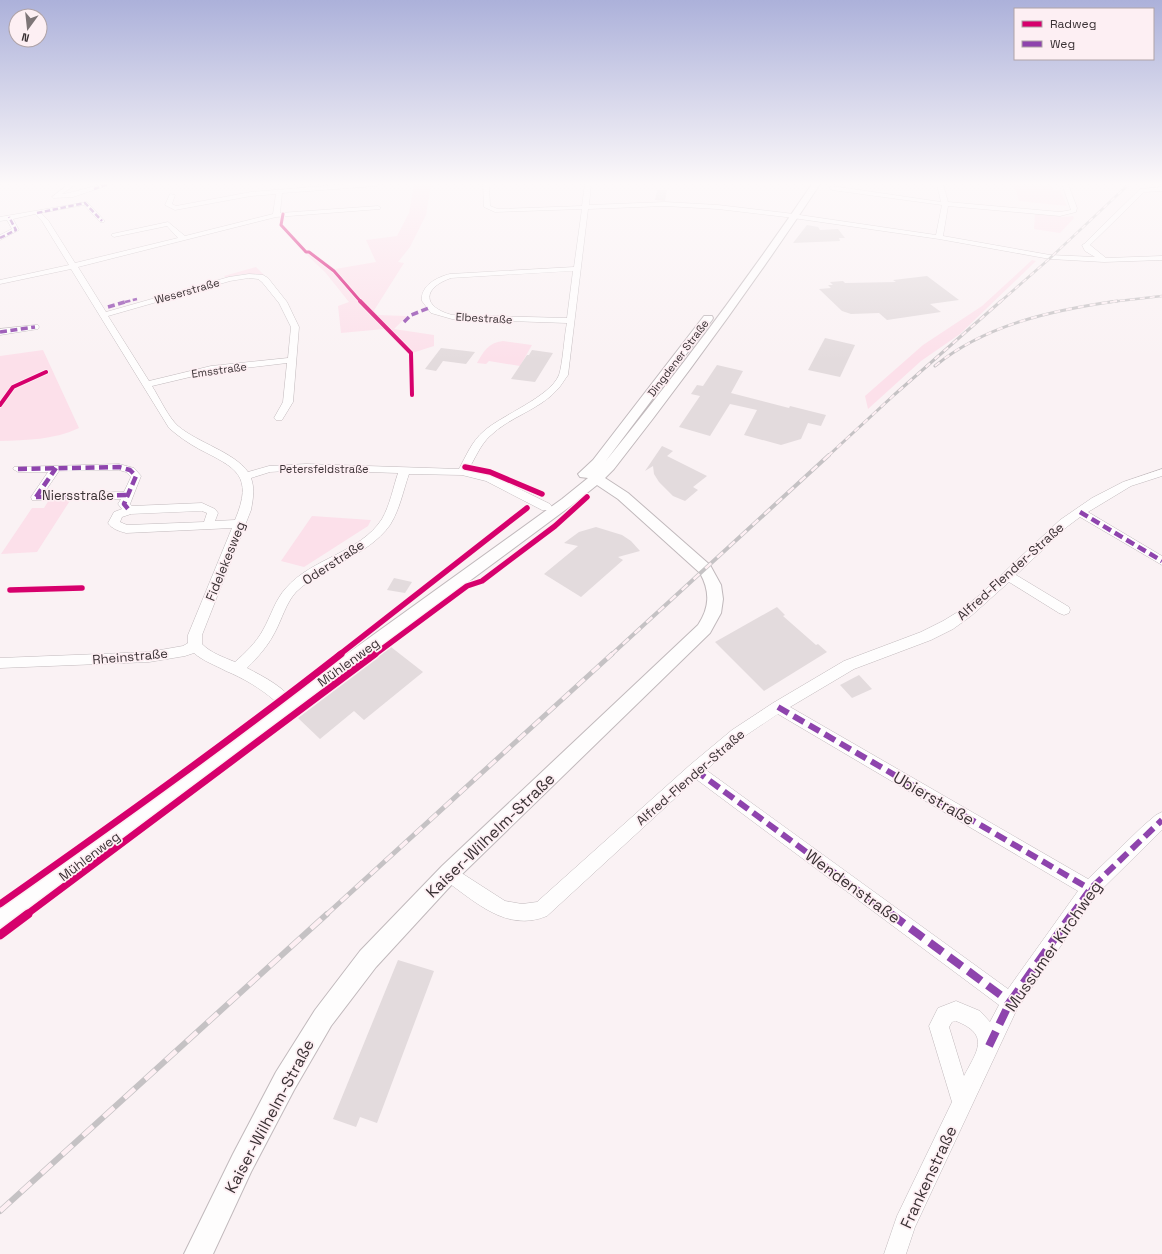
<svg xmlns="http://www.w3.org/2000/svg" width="1162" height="1254" viewBox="0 0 1162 1254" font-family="'Space Grotesk',sans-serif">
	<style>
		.green { fill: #fce0ea }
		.building { fill: #e3dbdd }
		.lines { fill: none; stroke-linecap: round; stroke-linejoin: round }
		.minor-casing { stroke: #c1b9bc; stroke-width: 1 }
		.major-casing { stroke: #c1b9bc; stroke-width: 2 }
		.minor { fill: #fefdfd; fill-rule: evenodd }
		.major { fill: #fefdfd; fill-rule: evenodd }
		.rail-far4-casing { stroke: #c5c2c4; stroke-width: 2.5 }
		.rail-far3-casing { stroke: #c5c2c4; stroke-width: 3 }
		.rail-far2-casing { stroke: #c5c2c4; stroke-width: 4 }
		.rail-far1-casing { stroke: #c5c2c4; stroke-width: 5 }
		.rail-casing { stroke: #c5c2c4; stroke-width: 6 }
		.rail-far4 { stroke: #fdeff3; stroke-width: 1.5; stroke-dasharray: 5; stroke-linecap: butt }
		.rail-far3 { stroke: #fdeff3; stroke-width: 2; stroke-dasharray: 6; stroke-linecap: butt }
		.rail-far2 { stroke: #fdeff3; stroke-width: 2.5; stroke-dasharray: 8; stroke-linecap: butt }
		.rail-far1 { stroke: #fdeff3; stroke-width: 3.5; stroke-dasharray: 10; stroke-linecap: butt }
		.rail { stroke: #fdeff3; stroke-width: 4.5; stroke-dasharray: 14; stroke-linecap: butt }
		.quiet-far4 { stroke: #8e44ad; stroke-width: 2.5; stroke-dasharray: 5.5 2.5; stroke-linecap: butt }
		.quiet-far3 { stroke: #8e44ad; stroke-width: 3.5; stroke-dasharray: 7 3.5; stroke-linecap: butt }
		.quiet-far2 { stroke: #8e44ad; stroke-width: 4.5; stroke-dasharray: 9 4.5; stroke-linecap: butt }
		.quiet-far1 { stroke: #8e44ad; stroke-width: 6; stroke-dasharray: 12 6; stroke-linecap: butt }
		.quiet { stroke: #8e44ad; stroke-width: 8; stroke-dasharray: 16 8; stroke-linecap: butt }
		.cycleway-far4-casing { stroke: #fdeff3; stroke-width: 4.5 }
		.cycleway-far3-casing { stroke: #fdeff3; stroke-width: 5.5 }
		.cycleway-far2-casing { stroke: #fdeff3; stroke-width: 8 }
		.cycleway-far1-casing { stroke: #fdeff3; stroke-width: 10 }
		.cycleway-casing { stroke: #fdeff3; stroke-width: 12 }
		.cycleway-far4 { stroke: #d6006c; stroke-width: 3 }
		.cycleway-far3 { stroke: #d6006c; stroke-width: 4 }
		.cycleway-far2 { stroke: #d6006c; stroke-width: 5.5 }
		.cycleway-far1 { stroke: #d6006c; stroke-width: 7 }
		.cycleway { stroke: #d6006c; stroke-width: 9 }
		.labels { text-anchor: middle; stroke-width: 3.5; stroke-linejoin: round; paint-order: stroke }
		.far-street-label { font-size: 11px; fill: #3a3134; stroke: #fdeff3 }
		.street-label { font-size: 13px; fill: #3a3134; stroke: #fdeff3 }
		.near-street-label { font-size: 16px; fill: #3a3134; stroke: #fdeff3 }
	</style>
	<rect width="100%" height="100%" fill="#faf2f4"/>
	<g class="green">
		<path d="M414,184h17l-5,31 -16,32 -12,15 6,1 -31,49 3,3 31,1 -13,13 40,6v11l-25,8 -25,-25 -43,4 -3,-27 11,-4 -24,-30 -19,-18 5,-2 24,17 41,-7 -10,-22 31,-4 12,-23z"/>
		<path d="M1014,184l37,1 2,5h7l7,16 -48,-5z"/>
		<path d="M1035,214l29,3 9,-1 1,2 -14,15 -26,-4z"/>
		<path d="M1032,260l4,1 -76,73 -39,27 -53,48 -3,-13 58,-51 59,-39z"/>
		<path d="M256,267l8,8 -21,-1 -17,4 -2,-2z"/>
		<path d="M503,341l29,4 -12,21 -31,-5 -3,3 -9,-1c7,-12 11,-20 26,-22z"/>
		<path d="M43,350l36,78c-25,12 -52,12 -79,13v-85z"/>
		<path d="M71,499l-34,53 -36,2 31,-46h12l5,-8z"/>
		<path d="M312,516l59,4 -3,6 -64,41 -23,-6z"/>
	</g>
	<g class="building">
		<path d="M657,190h10l-2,11 -10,-1z"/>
		<path d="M807,225l11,2 2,3 18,-1 7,9h-6l1,3 -47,2z"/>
		<path d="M927,276l32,24 -29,4 11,8 -54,8 -8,-7 -28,1 -9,-3 -23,-22 12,-1 -3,-3h5l-3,-3 13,-1 2,2 51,-1 -3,-2z"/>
		<path d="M825,338l30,7 -15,32 -32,-7z"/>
		<path d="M441,348l34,4 -9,12 -23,-3 -7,10 -11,-2z"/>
		<path d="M532,350l21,3 -18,29 -24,-3 16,-24h2z"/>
		<path d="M717,365l26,6 -12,22 58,15 1,-2 36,9 -5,11 -13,-3 -7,16 -20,6 -37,-10 13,-25 -27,-6 -20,32 -31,-9 21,-31 -9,-2 6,-9 6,1z"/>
		<path d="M662,446l11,5 -6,5 40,20 -14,11 5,3 -13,11 -12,-5 -14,-14 -5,-8 -1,-8 -8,5z"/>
		<path d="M596,527l26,8 9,6 9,10 -22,6 5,3 -42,37 -37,-23 34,-28 -14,-3 15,-11z"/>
		<path d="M394,578l18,4 -7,11 -18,-3z"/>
		<path d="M777,607l8,8 -2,1 33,29 2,-1 9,8 -63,39 -49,-49z"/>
		<path d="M391,647l32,25 -59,48 -10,-9 -34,28 -22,-21z"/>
		<path d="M859,675l13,14 -20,9 -12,-13z"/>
		<path d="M398,960l36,11 -57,152 -17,-6 -4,10 -23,-8z"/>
	</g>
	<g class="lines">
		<g class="minor-casing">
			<g id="minor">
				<path d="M69,184h7l-14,10c17,-2 32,-10 49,-10l-38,13 -20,1 -1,-1z"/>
				<path d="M349,184h30l-3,2 -94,7 -2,20 98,-7 3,2 -1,1 -104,8 -198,50 28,45 123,-35 20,-3 14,1 5,3 19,24 12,25 -6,75 -11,18h-6l-2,-2 9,-16 4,-39 -76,9 -59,14c7,11 16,31 26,40 20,17 56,26 70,46l21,-6 37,-2 153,5c7,-13 13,-28 25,-38 18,-16 66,-34 75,-56 4,-12 5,-38 8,-52l-115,-4 -21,-6 -9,-12c-2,-15 15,-24 28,-27l124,-7 8,-58 -87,3 -11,-5 -1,-23h6l1,22 8,3 84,-3 3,-22h6l-2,21 76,-3 53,3 68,8 150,22 6,-30 -110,-15 -3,-2 3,-2 109,16 -4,-18h6l5,18 112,10 11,-2 -9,-26h6l9,24 -1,4 -16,4 -112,-10 -5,30 107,19 45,2 -10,-6 -3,-6 2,-1 56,-55 22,-2v4l-18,1 -54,53 16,13 56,-2v4l-58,2 -54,-3 -111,-20 -153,-22 -68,-8 -53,-3 -77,3 -20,166c-4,5 -7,11 -11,15 -18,20 -48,27 -67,46 -10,9 -15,23 -22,34l25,6 57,28 2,3 -2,3h-8l-56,-29 -24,-6 -53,-1c-6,17 -9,35 -19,51 -23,32 -66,40 -94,67 -10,11 -14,27 -21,40 -7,14 -17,25 -28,36 17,9 40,20 49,38l-2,4c-10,4 -13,-4 -20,-10 -14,-12 -31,-22 -48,-29 -11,-6 -23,-10 -32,-18l-9,3 -36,6 -149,6v-10l149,-6 34,-6 5,-3v-8l44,-107 -106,5c-7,-2 -14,-4 -18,-10l6,-11 8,-3 -4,-5 3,-5 -89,1 -1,-3 17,-25h-30l-5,-3 1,-2 105,-3 15,4 7,8 -11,28 2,2 70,-3 13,6 3,4 -3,8 20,-1c19,-45 1,-52 -36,-71 -11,-6 -21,-13 -30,-21l-98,-159 -71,15v-4l69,-15 -27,-44 -7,-7 -22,5 6,11 -19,10v-5l12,-6 -5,-9 -7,1v-4l87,-15 17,18v2h-4l-16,-17 -43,8 7,7 27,43 103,-25 -11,-12 -53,11 -3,-2 1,-1 56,-12 17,14 88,-22 3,-20 -25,2 -76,14 -10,-5 5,-11 5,1 -3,9 4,2 75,-14zM573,271l-6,47 -115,-3c-30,-8 -30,-27 -1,-37zM249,278l9,1 4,3 17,21 12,24 -3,31 -77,8 -62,15 -41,-65 122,-35zM119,470l7,2 5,5 -7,15 -80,1 15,-22zM306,470l92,3c-5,15 -8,32 -16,46 -22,34 -70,39 -96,69 -11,12 -15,28 -23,42 -7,13 -18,23 -28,32 -12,-5 -24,-9 -33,-18v-9l49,-125c2,-11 4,-21 0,-32l19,-6zM202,511l5,2 -3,9 -77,3 -7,-3 2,-5 9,-3z"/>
				<path d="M35,325h3l1,2 -1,2 -38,6v-6z"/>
				<path d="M1162,469v7l-31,10 -43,26 74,44v9l-82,-48 -12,9 -52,49 53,32 1,3 -1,3 -5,2 -5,-2 -50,-31 -38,34 -18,13 -22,11 -77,29 -64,38 298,172 55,-53 13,-11 6,-3v18l-66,65 -79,114 -102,218 -9,27h-22l13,-38 55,-114 -23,-76 9,-18 18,-7 24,10 10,11 9,-17 -303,-226 -149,137c-41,17 -72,-15 -104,-37l-2,-6 2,-6 6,-2 56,36 17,3 15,-2 153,-137 42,-35 41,-27 71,-42 77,-29 22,-11 18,-11 21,-17 78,-73 32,-22 31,-16zM778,714l300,177 -70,98 -302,-219 36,-32zM956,1021c35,14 21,30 8,55l-15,-49 3,-5z"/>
			</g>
		</g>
		<g class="major-casing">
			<path id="major" d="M812,184h8c-65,98 -134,193 -206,285l-9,9 23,15 82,72 11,20 2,14 -2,14 -11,20 -254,247 -80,87 -45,59 -37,64 -43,82 -38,82h-29l49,-100 43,-82 39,-62 45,-59 82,-85 256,-241c12,-18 12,-34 2,-52l-82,-74 -21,-14 -25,20 -266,197 -298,228 -8,3v-24l294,-217 268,-193 26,-21 -8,-1 -2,-3 15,-14 111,-144h8l1,2 -1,2 -107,142c73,-90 142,-182 207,-278z"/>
		</g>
		<use href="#minor" class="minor"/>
		<use href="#major" class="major"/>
		<g class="rail-far4-casing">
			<g id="rail-far4">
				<path d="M1000,302l48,-42 81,-76"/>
				<path d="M1110,302l52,-6"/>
			</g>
		</g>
		<g class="rail-far3-casing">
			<g id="rail-far3">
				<path d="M935,366c51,-42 119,-56 182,-65"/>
				<path d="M828,456l66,-61 107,-94"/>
			</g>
		</g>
		<g class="rail-far2-casing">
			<path id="rail-far2" d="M611,655l218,-200"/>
		</g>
		<g class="rail-far1-casing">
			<path id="rail-far1" d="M326,915l286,-261"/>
		</g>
		<g class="rail-casing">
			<path id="rail" d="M0,1211l327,-297"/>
		</g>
		<use href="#rail-far4" class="rail-far4"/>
		<use href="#rail-far3" class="rail-far3"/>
		<use href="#rail-far2" class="rail-far2"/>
		<use href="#rail-far1" class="rail-far1"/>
		<use href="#rail" class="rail"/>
		<g class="quiet-far4">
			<path d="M94,189l14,-5"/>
			<path d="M37,213l48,-10 17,18"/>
			<path d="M0,238l16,-8 -7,-13"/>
			<path d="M125,302l12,-3"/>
		</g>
		<g class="quiet-far3">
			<path d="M108,307l20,-6"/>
			<path d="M404,322l7,-7 18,-7"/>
			<path d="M0,332l35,-5"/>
		</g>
		<g class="quiet-far2">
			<path d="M18,469l101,-2 11,3 6,6 -12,28 5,6"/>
			<path d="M36,497l91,-2"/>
			<path d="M36,497l20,-29"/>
			<path d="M1080,512l82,49"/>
		</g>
		<g class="quiet-far1">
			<path d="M778,707l312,182"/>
			<path d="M695,770l197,145"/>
			<path d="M1071,915l19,-26 72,-69"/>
		</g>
		<g class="quiet">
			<path d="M891,914l119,88"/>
			<path d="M989,1046l21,-44 62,-88"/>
		</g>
		<g class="cycleway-far4-casing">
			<path id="cycleway-far4" d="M283,214l-2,11 25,27h3l25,19 27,31"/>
		</g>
		<g class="cycleway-far3-casing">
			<g id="cycleway-far3">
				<path d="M360,301l51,52 1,42"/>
				<path d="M0,405l13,-18 33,-15"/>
			</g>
		</g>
		<g class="cycleway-far2-casing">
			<g id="cycleway-far2">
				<path d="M465,467l25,5 52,22"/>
				<path d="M10,590l72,-2"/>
				<path d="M339,655l188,-147"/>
				<path d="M374,655l93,-69 15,-5 73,-55 32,-29"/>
			</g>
		</g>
		<g class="cycleway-far1-casing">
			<g id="cycleway-far1">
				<path d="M0,904c115,-81 230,-163 341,-250"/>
				<path d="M26,915l349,-261"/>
			</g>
		</g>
		<g class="cycleway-casing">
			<path id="cycleway" d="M0,935l28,-21"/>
		</g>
		<use href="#cycleway-far4" class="cycleway-far4"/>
		<use href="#cycleway-far3" class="cycleway-far3"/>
		<use href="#cycleway-far2" class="cycleway-far2"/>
		<use href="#cycleway-far1" class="cycleway-far1"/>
		<use href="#cycleway" class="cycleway"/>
	</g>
	<linearGradient id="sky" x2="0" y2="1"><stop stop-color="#acb1da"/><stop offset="0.51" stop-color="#fdf9fa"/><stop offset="1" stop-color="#fdf9fa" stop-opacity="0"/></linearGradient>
	<rect width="1162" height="360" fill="url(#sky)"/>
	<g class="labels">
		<g class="far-street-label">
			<text transform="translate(187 291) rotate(-16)" y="4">Weserstraße</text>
			<text transform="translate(484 318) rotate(3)" y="4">Elbestraße</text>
			<text transform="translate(678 358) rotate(-53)" y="4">Dingdener Straße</text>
			<text transform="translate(219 370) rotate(-8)" y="4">Emsstraße</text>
			<text x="324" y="473">Petersfeldstraße</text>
		</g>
		<g class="street-label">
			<text x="78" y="500">Niersstraße</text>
			<text transform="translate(225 561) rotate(-68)" y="5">Fidelekesweg</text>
			<text transform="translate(333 562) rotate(-33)" y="5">Oderstraße</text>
			<text transform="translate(1010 571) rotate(-42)" y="5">Alfred-Flender-Straße</text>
			<text transform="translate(130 656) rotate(-5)" y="5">Rheinstraße</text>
			<text transform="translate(348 662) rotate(-36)" y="5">Mühlenweg</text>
			<text transform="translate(690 777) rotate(-41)" y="5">Alfred-Flender-Straße</text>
			<text transform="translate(89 856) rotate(-37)" y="5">Mühlenweg</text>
		</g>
		<g class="near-street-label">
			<text transform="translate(934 798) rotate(30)" y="6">Ubierstraße</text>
			<text transform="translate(490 835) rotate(-44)" y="6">Kaiser-Wilhelm-Straße</text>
			<text transform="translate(853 886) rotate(36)" y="6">Wendenstraße</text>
			<text transform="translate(1053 946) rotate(-55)" y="6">Mussumer Kirchweg</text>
			<text transform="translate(269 1116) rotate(-62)" y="6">Kaiser-Wilhelm-Straße</text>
			<text transform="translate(928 1177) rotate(-65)" y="6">Frankenstraße</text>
		</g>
	</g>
	<rect x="1014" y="8" width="140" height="52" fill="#fdeff3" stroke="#afa3a7"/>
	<rect x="1022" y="21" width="20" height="6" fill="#d6006c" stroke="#afa3a7"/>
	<text x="1050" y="28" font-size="12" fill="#3a3134">Radweg</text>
	<rect x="1022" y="41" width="20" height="6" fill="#8e44ad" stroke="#afa3a7"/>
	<text x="1050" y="48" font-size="12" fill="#3a3134">Weg</text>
	<g transform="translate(28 28) rotate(195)"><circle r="19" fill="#fdeff3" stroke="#afa3a7"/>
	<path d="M0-3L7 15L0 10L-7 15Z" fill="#7d7577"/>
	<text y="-6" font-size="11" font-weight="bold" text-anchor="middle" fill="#3a3134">N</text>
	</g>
</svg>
